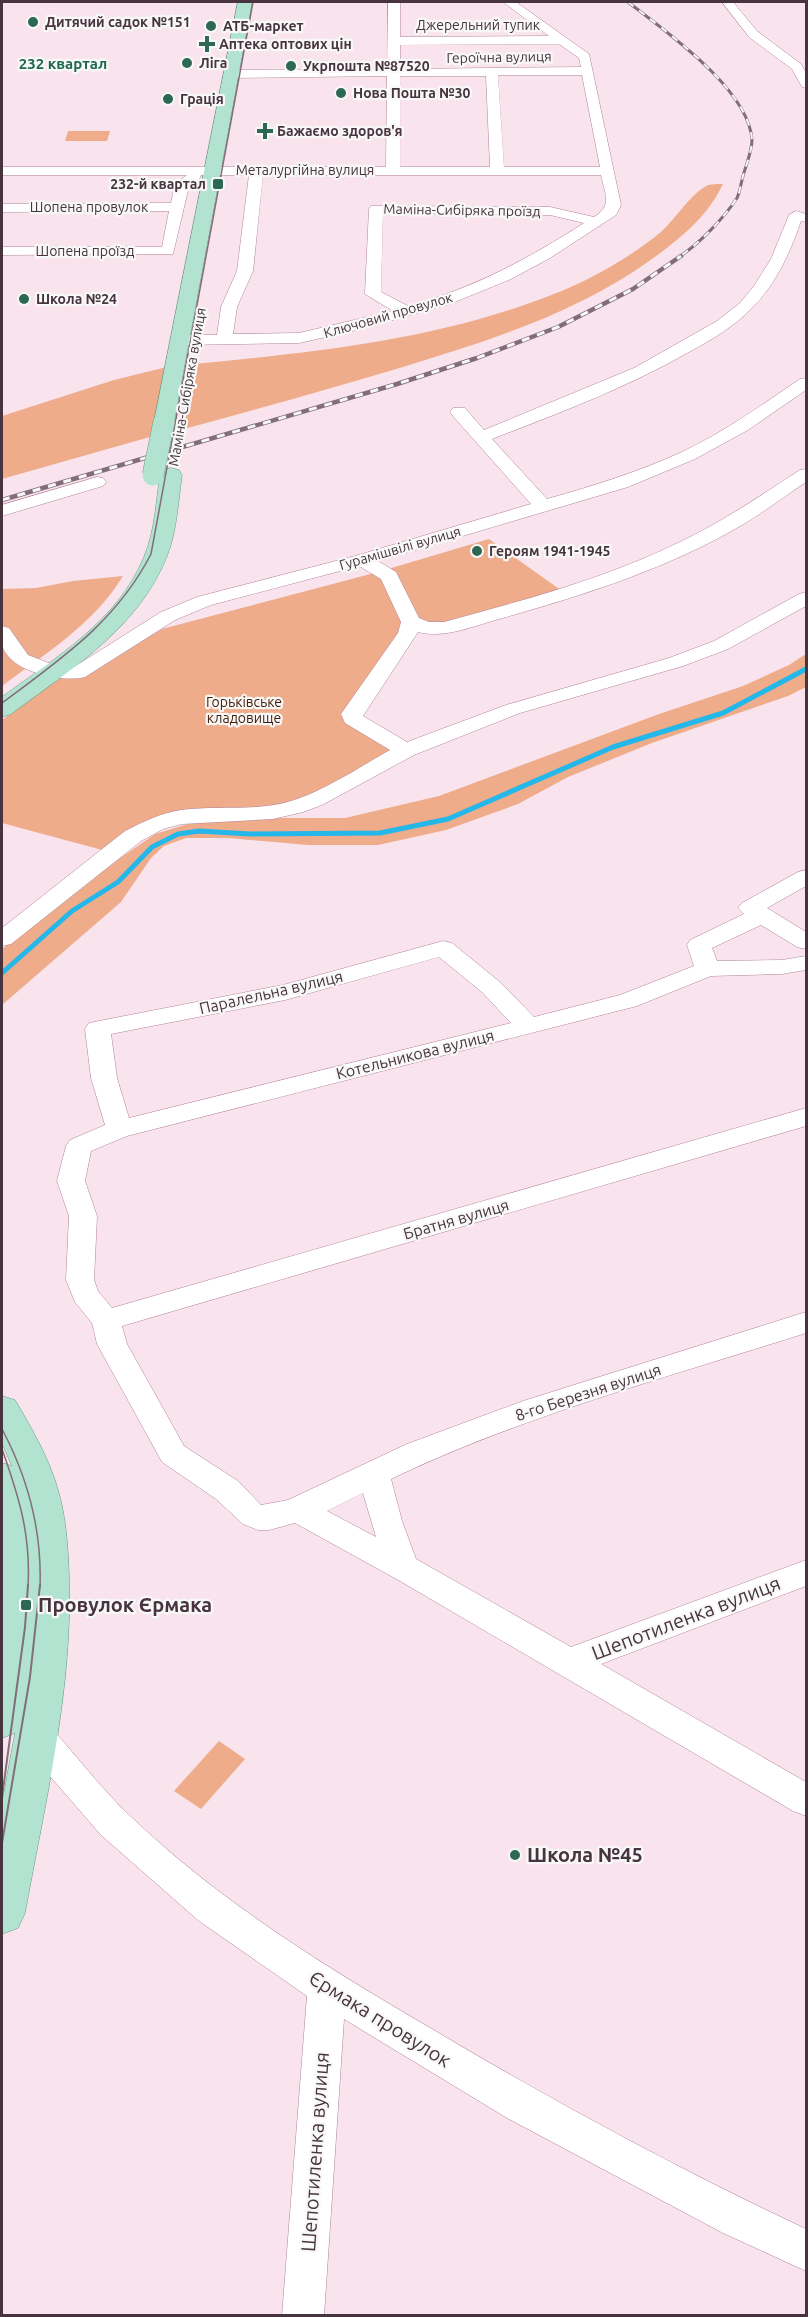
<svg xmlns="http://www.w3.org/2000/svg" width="808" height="2317" viewBox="0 0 808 2317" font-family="Ubuntu,sans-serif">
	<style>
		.green { fill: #efac8b }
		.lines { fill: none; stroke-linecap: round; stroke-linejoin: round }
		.stream { stroke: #23b7ea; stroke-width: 5 }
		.minor-casing { stroke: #b2829a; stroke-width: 1 }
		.major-casing { stroke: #6a9a89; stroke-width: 1 }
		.minor { fill: #fff; fill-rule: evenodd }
		.major { fill: #b1e3d0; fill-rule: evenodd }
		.tram-far1 { stroke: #826e78; stroke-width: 1.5 }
		.tram { stroke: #826e78; stroke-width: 2 }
		.rail-far1-casing { stroke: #826e78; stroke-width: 3 }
		.rail-casing { stroke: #826e78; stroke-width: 4.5 }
		.rail-far1 { stroke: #f8f8f8; stroke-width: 2; stroke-dasharray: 7; stroke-linecap: butt }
		.rail { stroke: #f8f8f8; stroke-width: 3; stroke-dasharray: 8; stroke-linecap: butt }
		.major-bridge-casing { stroke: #6a9a89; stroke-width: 22; stroke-linecap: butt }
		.major-bridge { stroke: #b1e3d0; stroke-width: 21 }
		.poi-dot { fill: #2c6853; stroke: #f8f8f8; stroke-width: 2 }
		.labels { text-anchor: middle; stroke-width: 4.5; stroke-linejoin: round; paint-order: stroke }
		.far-poi-label { font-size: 14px; font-weight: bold; fill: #48343e; stroke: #f8f8f8; text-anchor: start }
		.far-street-label { font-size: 14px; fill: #48343e; stroke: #f8f8f8 }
		.far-park-label { font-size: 14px; fill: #421d07; stroke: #f8f8f8 }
		.far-neighbourhood-label { font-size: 15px; font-weight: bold; fill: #1e664f; stroke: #f8f8f8 }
		.street-label { font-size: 16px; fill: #48343e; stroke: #f8f8f8 }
		.near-poi-label { font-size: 20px; font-weight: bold; fill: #48343e; stroke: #f8f8f8; text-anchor: start }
		.near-street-label { font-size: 20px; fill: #48343e; stroke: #f8f8f8 }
	</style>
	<rect width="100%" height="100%" fill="#f9e4ee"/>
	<g class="green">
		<path d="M68,131h42l-3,10h-42z"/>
		<path d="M723,184c-15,32 -42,54 -71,75 -75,54 -161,81 -249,108 -73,22 -146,42 -219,62l10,-65c126,-12 252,-25 370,-74 33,-14 69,-35 97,-58 15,-14 27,-35 45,-46 4,-2 12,-2 17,-2z"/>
		<path d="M171,366l-14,69 -155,44v-63l112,-36z"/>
		<path d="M489,539l73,52 -118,34 -30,-5 -68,94 52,36 -106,54 -112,10 -74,37 -104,-28v-103l61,-47 31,-4 68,-40 216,-57z"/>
		<path d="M123,576c-29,48 -78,78 -121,110v-97l34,-1 37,-7z"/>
		<path d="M806,654v33l-18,9 -136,47 -84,34 -50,27 -72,26 -68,15h-70l-80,-7h-42l-22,8 -13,12 -30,44 -119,103v-56l75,-61 78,-54 39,-12 80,-4h71l94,-22 220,-82 84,-28 46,-21z"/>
		<path d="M219,1741l26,18 -44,50 -27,-18z"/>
	</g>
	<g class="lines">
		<path class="stream" d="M2,973l70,-62 46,-29 34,-35 26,-13 21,-3 51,3 130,-1 68,-14 165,-72 110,-34 83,-44"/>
		<g class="minor-casing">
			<g id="minor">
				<path d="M388,2h12v35l149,-1 -46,-34h13l73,52 32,151 -5,10 -66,43 -39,21 -61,25 -93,26 -58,13 -119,2 -8,-5 8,-5h37l4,-28 16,-36 12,-96h-48l-3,7 -9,4 -16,68 -171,1v-8h160l7,-36 -167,1v-8l169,-1 4,-19 12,-9h-185v-8h384l1,-91 -157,2 -6,-4 6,-4 157,-1zM559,44l20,14 2,9 -181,2v-24zM498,75h84l18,92h-96zM400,76h86l4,91h-90zM263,175h338c4,20 12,30 -7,42l-44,-10 -179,-1 -2,3 -4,85 28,17 -94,22 -66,1 4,-27 16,-36zM383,213l167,2 34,8c-56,36 -112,66 -176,83l-27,-14z"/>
				<path d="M722,2h11l24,29 44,33 5,9v15l-4,-1 -10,-18 -43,-32z"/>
				<path d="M796,211l10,3v8l-5,-1c-11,32 -25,63 -49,87 -18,19 -41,32 -63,44 -63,36 -130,61 -197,87l55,60c46,-13 91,-27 135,-47 42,-20 80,-47 118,-73l6,-1v12l-58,40 -53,29 -67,28 -250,74 18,11 23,46 10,4h15c81,-22 163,-44 238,-81 42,-20 79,-46 118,-71l6,-1v13c-21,14 -42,30 -64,43 -75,44 -161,71 -243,94 -26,7 -54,20 -81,13l-55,84 44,26 99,-37 163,-47 45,-17 85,-47 7,-2v14l-78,43 -45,17 -163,47 -106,42 -92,50 -19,7 -30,7 -91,5 -19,5 -22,12 -130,103 -9,2v-18l123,-97c18,-9 36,-18 56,-21 30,-4 62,0 93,-5 39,-6 82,-36 116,-55l-45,-27 -4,-9 57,-81 3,-11 -20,-43 -22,-13 -148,39 -36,15 -90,57c-23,6 -76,-5 -83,-32 -2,-5 0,-13 0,-19l7,2 19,27 26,10 20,2 87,-55 36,-15 158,-41 176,-52 -78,-88 -3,-4 3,-4h12l19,22 150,-62 83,-47 23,-18 14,-17 17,-27 18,-44z"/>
				<path d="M97,477l6,1 3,4 -3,4 -101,30v-11z"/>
				<path d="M806,870v16l-39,22 39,24v17l-9,-2 -36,-22 -49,23 5,13 65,-1 24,-4v14l-24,4 -71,2 -74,30 -510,130 -36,15 -6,30 12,35 -3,64 4,11 14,17 694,-200v18l-684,200 5,18 57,102 54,35 23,24 27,-5 119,-56 116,-43 283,-89v21c-138,44 -284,83 -415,146l11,42 14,38 155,88 235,-87v26l-205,78 205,118v34l-13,-5 -393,-230 -105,-58 -26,7h-11l-15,-6 -27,-25 -54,-37 -65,-118 -5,-21 -17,-21 -9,-22 3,-64 -12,-35 9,-35 4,-6 35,-15 -14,-47 -6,-49 4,-6 194,-38 160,-44 9,2 49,40 33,34 86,-22 74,-29 -7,-21 3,-5 54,-26 -6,-6 4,-5 56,-31zM439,957l44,36 28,30 -382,95 -12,-40 -6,-44 174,-34zM363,1493l13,44 -49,-26z"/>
				<path d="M35,1719l12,4c27,30 52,63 80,90 90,87 197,153 305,216 121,72 246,140 374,200v42l-83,-38 -216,-115 -163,-99 -20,297h-42l25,-320 -108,-75 -98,-86 -78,-90 -5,-11 5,-11z"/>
			</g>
		</g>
		<g class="major-casing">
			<g id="major">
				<path d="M238,2h14l-78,420 -3,4 -7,2 -7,-2 -3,-4z"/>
				<path d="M171,468l8,2 3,5c-4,27 -5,56 -15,81 -28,72 -97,114 -156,158l-9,3v-20c53,-39 116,-76 142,-140 11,-26 12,-55 16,-82l3,-5z"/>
				<path d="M2,1396l13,4c17,29 34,58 43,90 8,27 10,57 11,86 4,113 -24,226 -44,337l-7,15 -16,6v-130l13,-71 -13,5v-275l10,3 -10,-23z"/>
			</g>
		</g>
		<use href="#minor" class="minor"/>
		<use href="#major" class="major"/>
		<g class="tram-far1">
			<path d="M2,703c60,-45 114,-81 149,-149l102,-552"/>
			<path d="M2,1429c26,49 40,102 38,158"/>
			<path d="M2,1449c17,48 29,86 26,138"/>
		</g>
		<g class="tram">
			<path d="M2,1797l23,-170 3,-42"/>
			<path d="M2,1843l28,-166 10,-92"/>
		</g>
		<g class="rail-far1-casing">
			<path id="rail-far1" d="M628,2c37,29 121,87 124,138 0,11 -6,25 -9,36 -2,7 -3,16 -6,22 -13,20 -38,46 -58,59"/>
		</g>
		<g class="rail-casing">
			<path id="rail" d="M2,500l395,-116 80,-26 81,-31 75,-38 48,-33"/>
		</g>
		<use href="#rail-far1" class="rail-far1"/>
		<use href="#rail" class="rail"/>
		<g class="major-bridge-casing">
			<path id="major-bridge" d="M153,475l11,-53"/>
		</g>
		<use href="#major-bridge" class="major-bridge"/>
	</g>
	<g class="poi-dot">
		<circle cx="33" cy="22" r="6"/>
		<circle cx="211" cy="26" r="6"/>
		<path d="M204 35h6v6h6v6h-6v6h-6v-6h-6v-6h6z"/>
		<circle cx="187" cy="63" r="6"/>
		<circle cx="291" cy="66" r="6"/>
		<circle cx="341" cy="93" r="6"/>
		<circle cx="168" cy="99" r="6"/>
		<path d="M262 122h6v6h6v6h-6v6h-6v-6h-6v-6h6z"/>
		<rect x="212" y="178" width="12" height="12" rx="3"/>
		<circle cx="24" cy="299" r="6"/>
		<circle cx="477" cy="551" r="6"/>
		<rect x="20" y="1599" width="12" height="12" rx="3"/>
		<circle cx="515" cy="1855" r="6"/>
	</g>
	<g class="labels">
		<g class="far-poi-label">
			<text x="45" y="27">Дитячий садок №151</text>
			<text x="223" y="31">АТБ-маркет</text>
			<text x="219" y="49">Аптека оптових цін</text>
			<text x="199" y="68">Ліга</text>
			<text x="303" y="71">Укрпошта №87520</text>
			<text x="353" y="98">Нова Пошта №30</text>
			<text x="180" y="104">Грація</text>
			<text x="277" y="136">Бажаємо здоров'я</text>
			<text x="206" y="189" text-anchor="end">232-й квартал</text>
			<text x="36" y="304">Школа №24</text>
			<text x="489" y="556">Героям 1941-1945</text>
		</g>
		<g class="far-street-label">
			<text x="478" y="30">Джерельний тупик</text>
			<text transform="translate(499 57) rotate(-1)" y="5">Героїчна вулиця</text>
			<text x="305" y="175">Металургійна вулиця</text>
			<text x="89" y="212">Шопена провулок</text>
			<text transform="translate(462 210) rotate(1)" y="5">Маміна-Сибіряка проїзд</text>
			<text x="85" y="256">Шопена проїзд</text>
			<text transform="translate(388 315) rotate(-16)" y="5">Ключовий провулок</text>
			<text transform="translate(187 387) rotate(-80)" y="5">Маміна-Сибіряка вулиця</text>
			<text transform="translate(400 548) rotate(-16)" y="5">Гурамішвілі вулиця</text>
		</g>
		<g class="far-park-label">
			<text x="244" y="707">Горьківське<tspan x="244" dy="16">кладовище</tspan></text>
		</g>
		<g class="far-neighbourhood-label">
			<text x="63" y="69">232 квартал</text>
		</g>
		<g class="street-label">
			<text transform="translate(271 992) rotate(-13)" y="6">Паралельна вулиця</text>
			<text transform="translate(415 1054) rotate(-14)" y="6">Котельникова вулиця</text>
			<text transform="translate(456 1219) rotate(-16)" y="6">Братня вулиця</text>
			<text transform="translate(588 1392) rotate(-18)" y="6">8-го Березня вулиця</text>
		</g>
		<g class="near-poi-label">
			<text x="38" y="1612">Провулок Єрмака</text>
			<text x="527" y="1862">Школа №45</text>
		</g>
		<g class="near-street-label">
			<text transform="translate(686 1618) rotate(-21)" y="7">Шепотиленка вулиця</text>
			<text transform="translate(380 2019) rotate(32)" y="7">Єрмака провулок</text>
			<text transform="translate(315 2152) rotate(-86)" y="7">Шепотиленка вулиця</text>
		</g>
	</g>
	<rect width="808" height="2317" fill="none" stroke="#48343e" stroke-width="6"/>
</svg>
